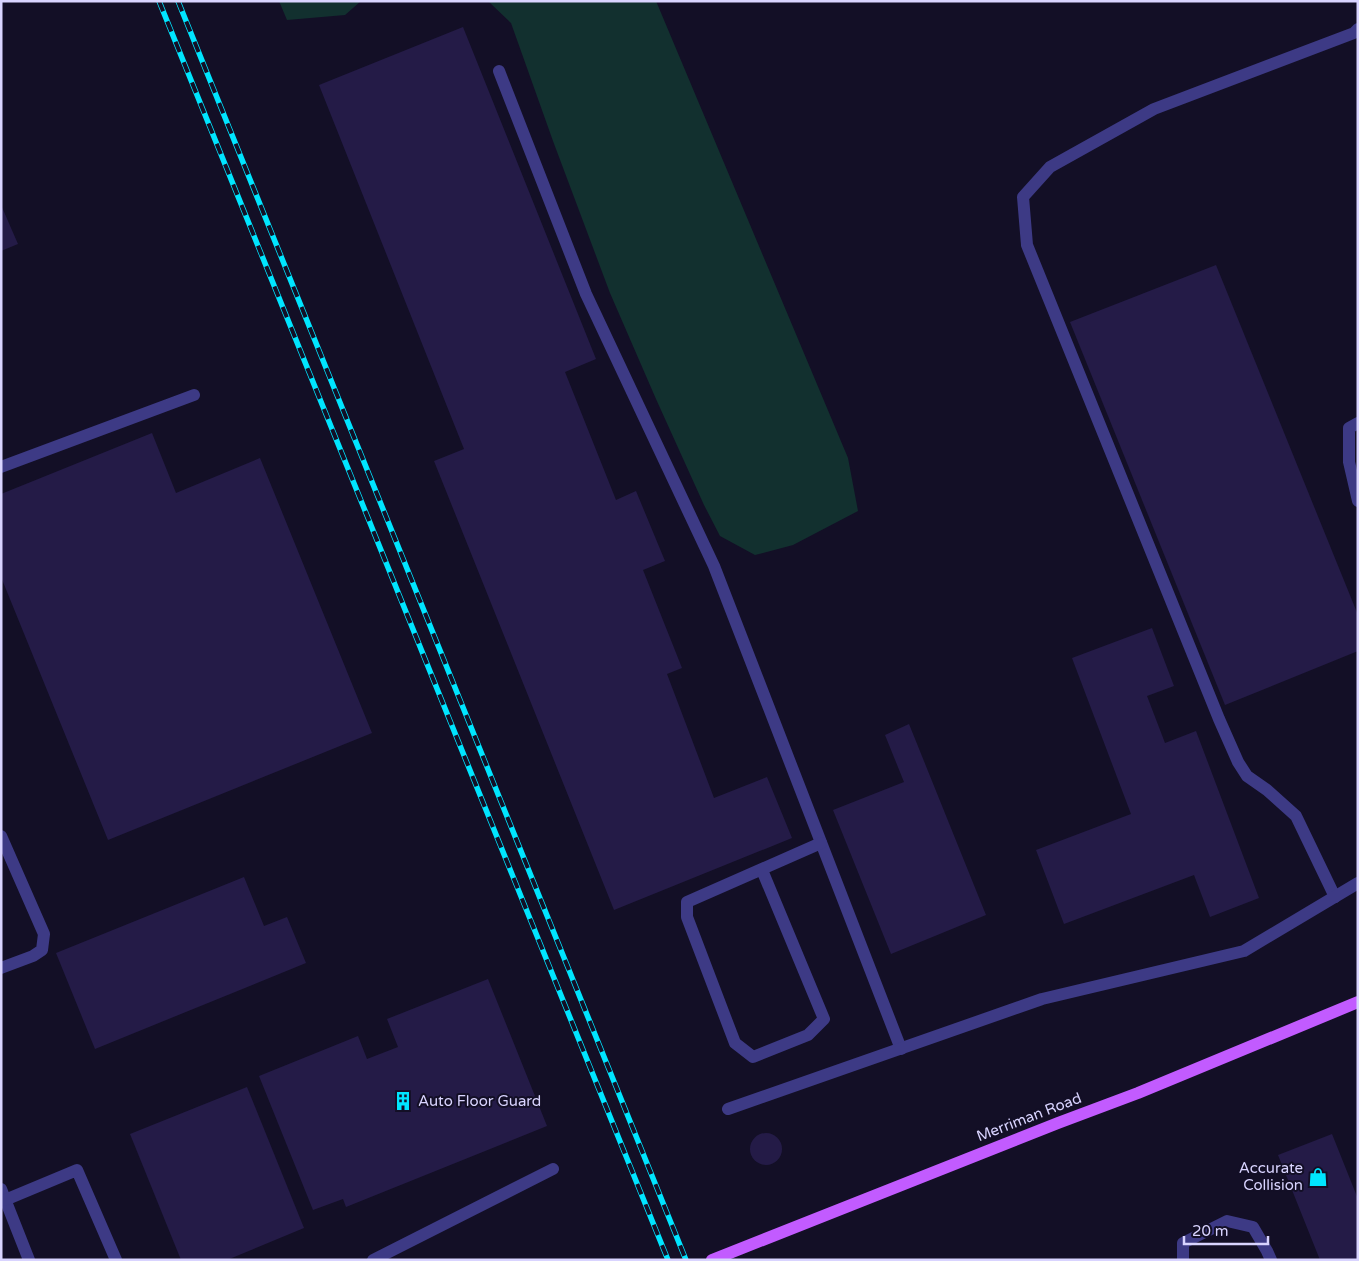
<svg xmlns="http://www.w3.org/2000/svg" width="1359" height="1261" viewBox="0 0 1359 1261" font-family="'Varela Round',sans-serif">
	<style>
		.green { fill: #12302f }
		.building { fill: #241b47 }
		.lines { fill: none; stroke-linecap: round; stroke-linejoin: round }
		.minor { stroke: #3d3a85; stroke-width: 12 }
		.major { stroke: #c25bff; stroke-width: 12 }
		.rail-casing { stroke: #00e5ff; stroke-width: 5.5 }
		.rail { stroke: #130f26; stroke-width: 4; stroke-dasharray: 11; stroke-linecap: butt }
		.labels { text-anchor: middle; stroke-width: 4; stroke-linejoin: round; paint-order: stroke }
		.poi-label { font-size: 15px; fill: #d9d4ff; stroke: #130f26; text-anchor: start }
		.street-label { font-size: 15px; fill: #d9d4ff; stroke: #130f26 }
	</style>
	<rect width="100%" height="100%" fill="#130f26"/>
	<g class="green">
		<path d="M279,1h82l-16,14 -58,5z"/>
		<path d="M488,1h168l192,457 10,53 -65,34 -38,10 -35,-19 -16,-31 -48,-106 -46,-106 -57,-152 -42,-118z"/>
	</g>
	<g class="building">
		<path d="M463,27l133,332 -31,13 51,128 20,-9 29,70 -22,9 39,98 -15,6 47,124 53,-21 25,61 -178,72 -180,-449 30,-12 -145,-364z"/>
		<path d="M1,205l17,39 -17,7z"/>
		<path d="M1216,265l142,350v36l-133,54 -155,-383z"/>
		<path d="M152,433l24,60 84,-35 112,275 -264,107 -107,-263v-83z"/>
		<path d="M1152,628l22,58 -27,10 18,47 31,-12 63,167 -49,19 -16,-42 -130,49 -28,-74 95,-36 -59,-156z"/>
		<path d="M909,724l77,191 -95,39 -58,-144 71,-28 -19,-47z"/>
		<path d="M244,877l20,49 23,-9 19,46 -211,86 -39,-96z"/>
		<path d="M488,979l59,147 -201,81 -3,-8 -30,11 -54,-134 99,-40 9,23 31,-12 -11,-28z"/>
		<path d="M247,1087l57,141 -77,32h-46l-51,-126z"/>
		<circle cx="766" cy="1149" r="16"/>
		<path d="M1332,1134l26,65v61h-38l-42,-105z"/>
	</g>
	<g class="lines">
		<g class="minor">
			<path d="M499,71l87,223 128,272 187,483"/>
			<path d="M1358,423l-9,5v34l9,39"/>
			<path d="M1,467l193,-72"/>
			<path d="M1,836l43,98 -2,16 -9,6 -32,12"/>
			<path d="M762,870l62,149 -16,16 -55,22 -18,-14 -48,-126v-15l134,-59"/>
			<path d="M1335,897l-39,-81 -29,-26 -20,-14 -9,-14 -19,-43 -192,-474 -4,-48 27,-30 104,-58 200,-76 4,-4"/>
			<path d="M728,1109l314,-110 202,-48 114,-68"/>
			<path d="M1,1189l28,71"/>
			<path d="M5,1200l72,-30 39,90"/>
			<path d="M373,1260l180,-91"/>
			<path d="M1183,1260v-17l44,-22 26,6 14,24 4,9"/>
		</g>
		<path class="major" d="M712,1260l346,-137 80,-30 220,-91"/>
		<g class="rail-casing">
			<g id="rail">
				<path d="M159,1l509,1259"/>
				<path d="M178,1l508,1259"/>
			</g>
		</g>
		<use href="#rail" class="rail"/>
	</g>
	<defs>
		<g id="building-bare" transform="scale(1.5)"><path d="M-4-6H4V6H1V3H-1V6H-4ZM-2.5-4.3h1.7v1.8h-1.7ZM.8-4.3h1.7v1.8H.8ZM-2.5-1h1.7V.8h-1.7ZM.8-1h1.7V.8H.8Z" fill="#00e5ff" stroke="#130f26" stroke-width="2.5" paint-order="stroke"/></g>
		<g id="shop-bare" transform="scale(1.5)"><path d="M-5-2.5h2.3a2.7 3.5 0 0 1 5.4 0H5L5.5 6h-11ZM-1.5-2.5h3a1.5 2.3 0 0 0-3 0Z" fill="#00e5ff" stroke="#130f26" stroke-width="2.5" paint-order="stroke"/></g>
	</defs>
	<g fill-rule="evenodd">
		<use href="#building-bare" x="403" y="1101"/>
		<use href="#shop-bare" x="1318" y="1177"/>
	</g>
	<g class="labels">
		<g class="poi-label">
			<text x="418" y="1106">Auto Floor Guard</text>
			<text x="1303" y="1173" text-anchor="end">Accurate<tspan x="1303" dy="17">Collision</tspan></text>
		</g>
		<g class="street-label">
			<text transform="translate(1029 1117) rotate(-21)" y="5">Merriman Road</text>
		</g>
	</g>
	<rect width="1359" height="1261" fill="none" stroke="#d9d4ff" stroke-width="5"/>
	<path d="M1184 1236v8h84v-8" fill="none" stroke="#d9d4ff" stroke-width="2.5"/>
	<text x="1192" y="1236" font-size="15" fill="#d9d4ff" stroke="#130f26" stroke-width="4" paint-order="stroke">20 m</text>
</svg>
